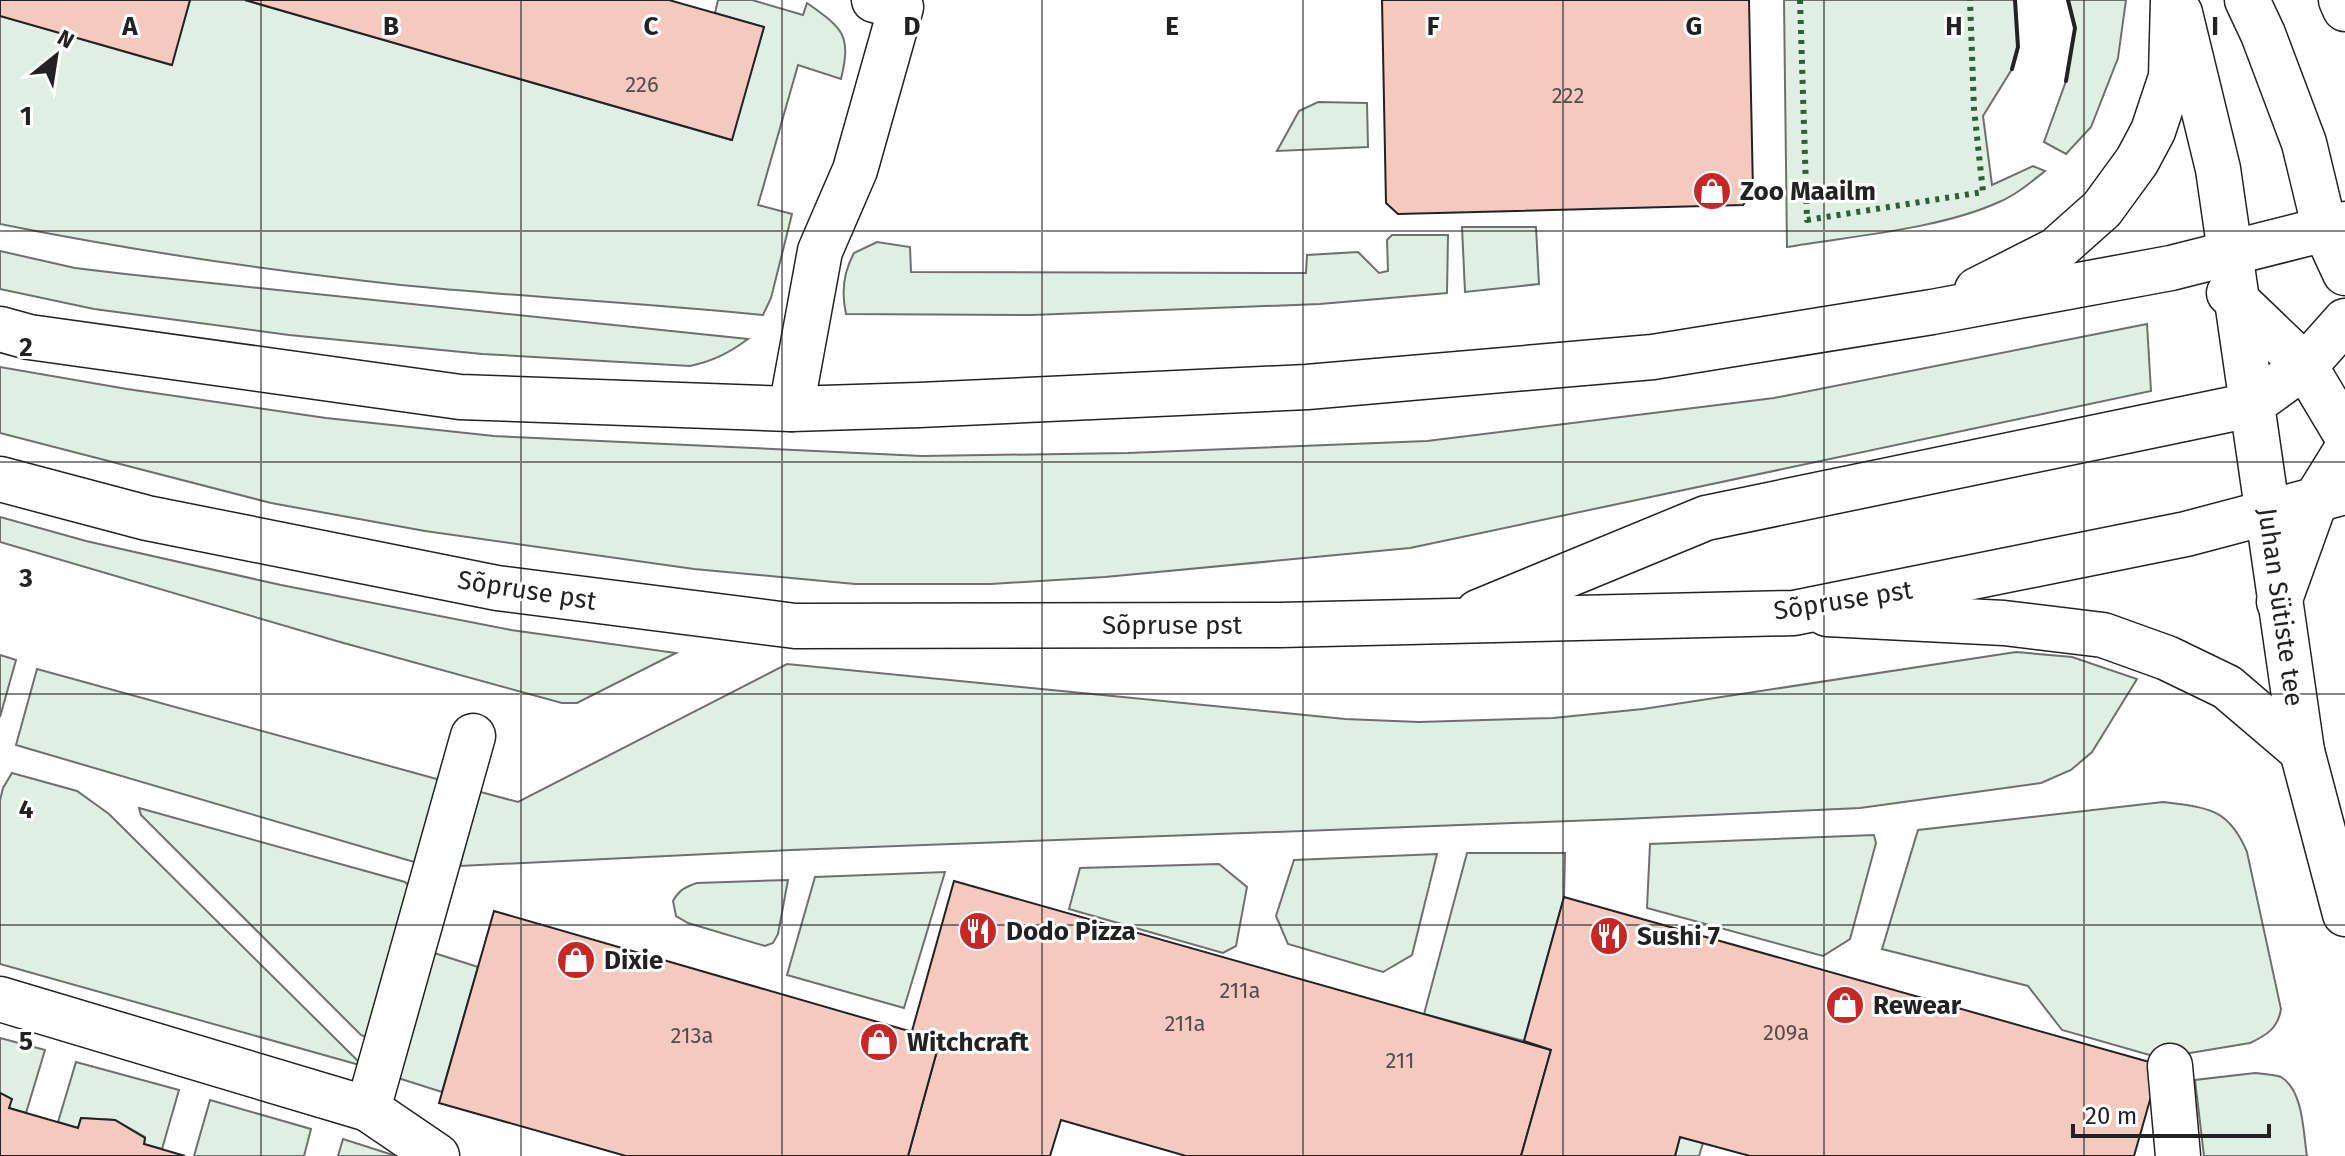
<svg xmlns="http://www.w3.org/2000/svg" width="2345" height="1156" viewBox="0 0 2345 1156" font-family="'Fira Sans',sans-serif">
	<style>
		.green { fill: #e0efe3; stroke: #6f6f6f; stroke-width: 2 }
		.building { fill: #f3c9c0; stroke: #222; stroke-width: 2 }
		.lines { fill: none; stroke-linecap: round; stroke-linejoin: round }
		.minor-casing { stroke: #222; stroke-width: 47 }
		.major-casing { stroke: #222; stroke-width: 47 }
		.minor { stroke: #fff; stroke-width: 44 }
		.major { stroke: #fff; stroke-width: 44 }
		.hedge { stroke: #2f5e38; stroke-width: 6; stroke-dasharray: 4 6; stroke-linecap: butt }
		.wall { stroke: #222; stroke-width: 4 }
		.grid { fill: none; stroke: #222; stroke-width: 2; stroke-opacity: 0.55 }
		.labels { text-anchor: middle; stroke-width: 6; stroke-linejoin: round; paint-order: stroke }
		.number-label { font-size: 22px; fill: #564c4a }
		.poi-label { font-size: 26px; font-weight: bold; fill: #222; stroke: #fff; text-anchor: start }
		.street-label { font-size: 26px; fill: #222; stroke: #fff }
		.grid-label { font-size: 26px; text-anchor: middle; font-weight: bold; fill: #222; stroke: #fff; stroke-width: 6; stroke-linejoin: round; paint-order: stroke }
	</style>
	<rect width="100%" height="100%" fill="#fff"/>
	<g class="green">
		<path d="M190,0h55l486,140 33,-113 -49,-14 3,-13h34l51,15 4,-12c35,25 45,31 34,76l-43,-14 -40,140 34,9 -21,84 -8,17c-121,-12 -242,-18 -362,-30 -135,-15 -268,-34 -401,-61v-208l171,49z"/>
		<path d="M1784,0h231l3,47 -6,22 -29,47 9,69 41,-19 12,5c-14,11 -29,24 -46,31 -59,27 -147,34 -212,45z"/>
		<path d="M2068,0h58l-8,58 -27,69 -25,27 -22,-12 22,-61 9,-53z"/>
		<path d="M1318,102l49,1 1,44 -91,4 22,-40z"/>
		<path d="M1462,227h74l3,57 -74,8z"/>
		<path d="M1392,235h56l-1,58 -127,11 -288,11 -186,-1c-5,-22 -3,-41 8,-61l23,-11 33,5 1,25 395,1 1,-18 51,-3 21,21 9,-2 -1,-31z"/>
		<path d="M0,251l75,17 50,6 623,65c-19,14 -35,22 -58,27l-208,-12 -193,-19 -195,-26 -94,-20z"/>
		<path d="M2147,324l4,67 -741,157 -305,29 -114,7h-136l-161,-15 -269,-38 -154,-28 -271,-70v-66l127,22 199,29 168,18 428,20 206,-3 299,-12 347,-43z"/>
		<path d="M0,517l86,24 195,44 230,45 165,23 -99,50h-15l-222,-61 -340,-100z"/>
		<path d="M2016,652l56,5 65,22 -45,73 -21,18 -30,13 -181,25 -237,11 -832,31 -331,16 17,-75 41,11 269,-138 558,55 74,3 134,-4 90,-9z"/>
		<path d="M0,655l16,5 -16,57z"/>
		<path d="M37,669l407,112 -23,83 -405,-119z"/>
		<path d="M12,773l65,18 32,23 254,252 -363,-102v-164l3,-12z"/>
		<path d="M2163,802c44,6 65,5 84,50l34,157c-3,19 -14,26 -31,34l-90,15 -98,-28 -34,-44 -146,-37 36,-119z"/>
		<path d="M139,808l266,74 8,8 -43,149 -9,-4 -220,-220z"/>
		<path d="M1874,835l2,8 -26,96 -27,17 -176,-48 3,-64z"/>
		<path d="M1467,853h98l-1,44 -40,144 -100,-27z"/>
		<path d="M1437,854l-25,101 -29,17 -95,-28 -12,-28 18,-56z"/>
		<path d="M1219,864l28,23 -11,59 -13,7 -154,-44 11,-41z"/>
		<path d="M945,872l-41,136 -117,-33 28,-98z"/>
		<path d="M788,880l-10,54 -5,9 -8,3 -77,-23 -12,-7 -3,-15c6,-11 12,-14 24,-18z"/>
		<path d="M431,952l47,15 -36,125 -44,-14z"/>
		<path d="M0,1038l45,12 -19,63 -17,-5 2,-9 -11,-6z"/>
		<path d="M76,1062l103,28 -17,59 -18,-5 1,-7 -30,-17 -34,-2 -3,10 -20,-6z"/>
		<path d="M2255,1073c8,1 19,1 26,4 23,14 22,56 26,79h-103l-9,-76z"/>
		<path d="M210,1100l101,29 -7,27h-110z"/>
		<path d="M1680,1137l23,6 -4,13h-24z"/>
		<path d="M343,1139l53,17h-58z"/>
	</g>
	<g class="building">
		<path d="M0,0h190l-18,65 -172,-49z"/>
		<path d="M245,0h424l95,27 -32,113z"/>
		<path d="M1382,0h367l4,191 -10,14 -345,9 -12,-11z"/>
		<path d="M954,881l597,169 -30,106h-335l-125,-36 -11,36h-142l32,-116 -28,-9z"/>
		<path d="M1564,897l596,168 -26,91h-384l-70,-19 -5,19h-154l30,-106 -27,-9z"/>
		<path d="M494,911l446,129 -32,116h-282l-187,-53z"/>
		<path d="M0,1093l12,6 -3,9 69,20 3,-10 34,2 30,18 -1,6 41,12h-185z"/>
	</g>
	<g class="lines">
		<g class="minor-casing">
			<g id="minor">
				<path d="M2247,0l16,34 41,109 21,87"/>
				<path d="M2341,0l4,9"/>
				<path d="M2180,13l38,156 84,582 43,163"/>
				<path d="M2229,293l76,73 40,67"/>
				<path d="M791,409l29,-158 35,-81 46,-163 -27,-7"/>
				<path d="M1827,614l177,9 99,12 64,23 60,29 75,64"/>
				<path d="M0,999l368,110 69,47"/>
				<path d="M2170,1066l8,90"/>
				<path d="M368,1109l105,-373"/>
			</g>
		</g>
		<g class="major-casing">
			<g id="major">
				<path d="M2325,230l20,43"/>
				<path d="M1977,290l79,-40 46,-41 35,-48 16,-30 18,-54 2,-77"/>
				<path d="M0,329l29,8 431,60 331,12 128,-4 388,-18 346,-30 279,-45 239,-44 174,-44"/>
				<path d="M0,479l147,39 350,70 298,38 485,-1 514,-12 392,-79 159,-42"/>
				<path d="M2279,602l37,-103 29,-47"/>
				<path d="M1478,612l228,-94 545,-113 54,-39 40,-45"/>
			</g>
		</g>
		<use href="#minor" class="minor"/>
		<use href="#major" class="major"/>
		<path class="hedge" d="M1800,0l7,220 176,-28 -9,-83 -4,-109"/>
		<g class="wall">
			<path d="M2012,69l6,-22 -3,-47"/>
			<path d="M2066,81l9,-53 -7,-28"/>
		</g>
	</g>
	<path class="grid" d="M261,0v1156M521,0v1156M782,0v1156M1042,0v1156M1303,0v1156M1563,0v1156M1824,0v1156M2084,0v1156M0,231h2345M0,462h2345M0,694h2345M0,925h2345"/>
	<defs>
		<g id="shop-disc" transform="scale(2)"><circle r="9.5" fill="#c62828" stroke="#fff"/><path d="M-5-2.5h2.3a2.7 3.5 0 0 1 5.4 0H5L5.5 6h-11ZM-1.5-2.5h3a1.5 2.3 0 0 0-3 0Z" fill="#fff"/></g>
		<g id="restaurant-disc" transform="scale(2)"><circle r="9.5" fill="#c62828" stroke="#fff"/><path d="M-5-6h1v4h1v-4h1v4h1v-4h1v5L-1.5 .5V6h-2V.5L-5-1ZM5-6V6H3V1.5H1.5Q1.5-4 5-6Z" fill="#fff"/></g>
	</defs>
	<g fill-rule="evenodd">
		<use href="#shop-disc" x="1712" y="191"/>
		<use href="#restaurant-disc" x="978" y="931"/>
		<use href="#restaurant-disc" x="1609" y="936"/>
		<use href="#shop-disc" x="576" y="960"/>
		<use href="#shop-disc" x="1845" y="1005"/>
		<use href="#shop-disc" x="879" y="1042"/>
	</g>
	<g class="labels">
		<g class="number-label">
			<text x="642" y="92">226</text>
			<text x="1568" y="103">222</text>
			<text x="1240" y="998">211a</text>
			<text x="1185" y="1031">211a</text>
			<text x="1786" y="1040">209a</text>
			<text x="692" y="1043">213a</text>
			<text x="1400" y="1068">211</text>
		</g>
		<g class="poi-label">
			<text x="1740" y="200">Zoo Maailm</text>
			<text x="1006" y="940">Dodo Pizza</text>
			<text x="1637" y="945">Sushi 7</text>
			<text x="604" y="969">Dixie</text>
			<text x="1873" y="1014">Rewear</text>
			<text x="907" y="1051">Witchcraft</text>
		</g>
		<g class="street-label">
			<text transform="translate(527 590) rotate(9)" y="9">Sõpruse pst</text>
			<text transform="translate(1843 600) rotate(-9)" y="9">Sõpruse pst</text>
			<text transform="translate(2281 607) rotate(82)" y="9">Juhan Sütiste tee</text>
			<text x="1172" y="634">Sõpruse pst</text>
		</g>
	</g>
	<g class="grid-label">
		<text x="130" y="35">A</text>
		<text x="391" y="35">B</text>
		<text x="651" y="35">C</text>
		<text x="912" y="35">D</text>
		<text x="1172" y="35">E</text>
		<text x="1433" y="35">F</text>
		<text x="1694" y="35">G</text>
		<text x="1954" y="35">H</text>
		<text x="2215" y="35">I</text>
		<text x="26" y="125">1</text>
		<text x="26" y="356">2</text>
		<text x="26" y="587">3</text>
		<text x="26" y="818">4</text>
		<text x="26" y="1050">5</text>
	</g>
	<g transform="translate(56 56) rotate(30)" stroke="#ffffff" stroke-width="6" paint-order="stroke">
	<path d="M0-6L14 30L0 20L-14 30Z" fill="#222222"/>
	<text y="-12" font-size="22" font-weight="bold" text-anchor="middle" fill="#222222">N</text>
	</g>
	<path d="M2073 1124v12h196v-12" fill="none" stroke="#222222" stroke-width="4"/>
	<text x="2085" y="1124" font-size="24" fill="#222222" stroke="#ffffff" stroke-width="6" paint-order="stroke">20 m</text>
</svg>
